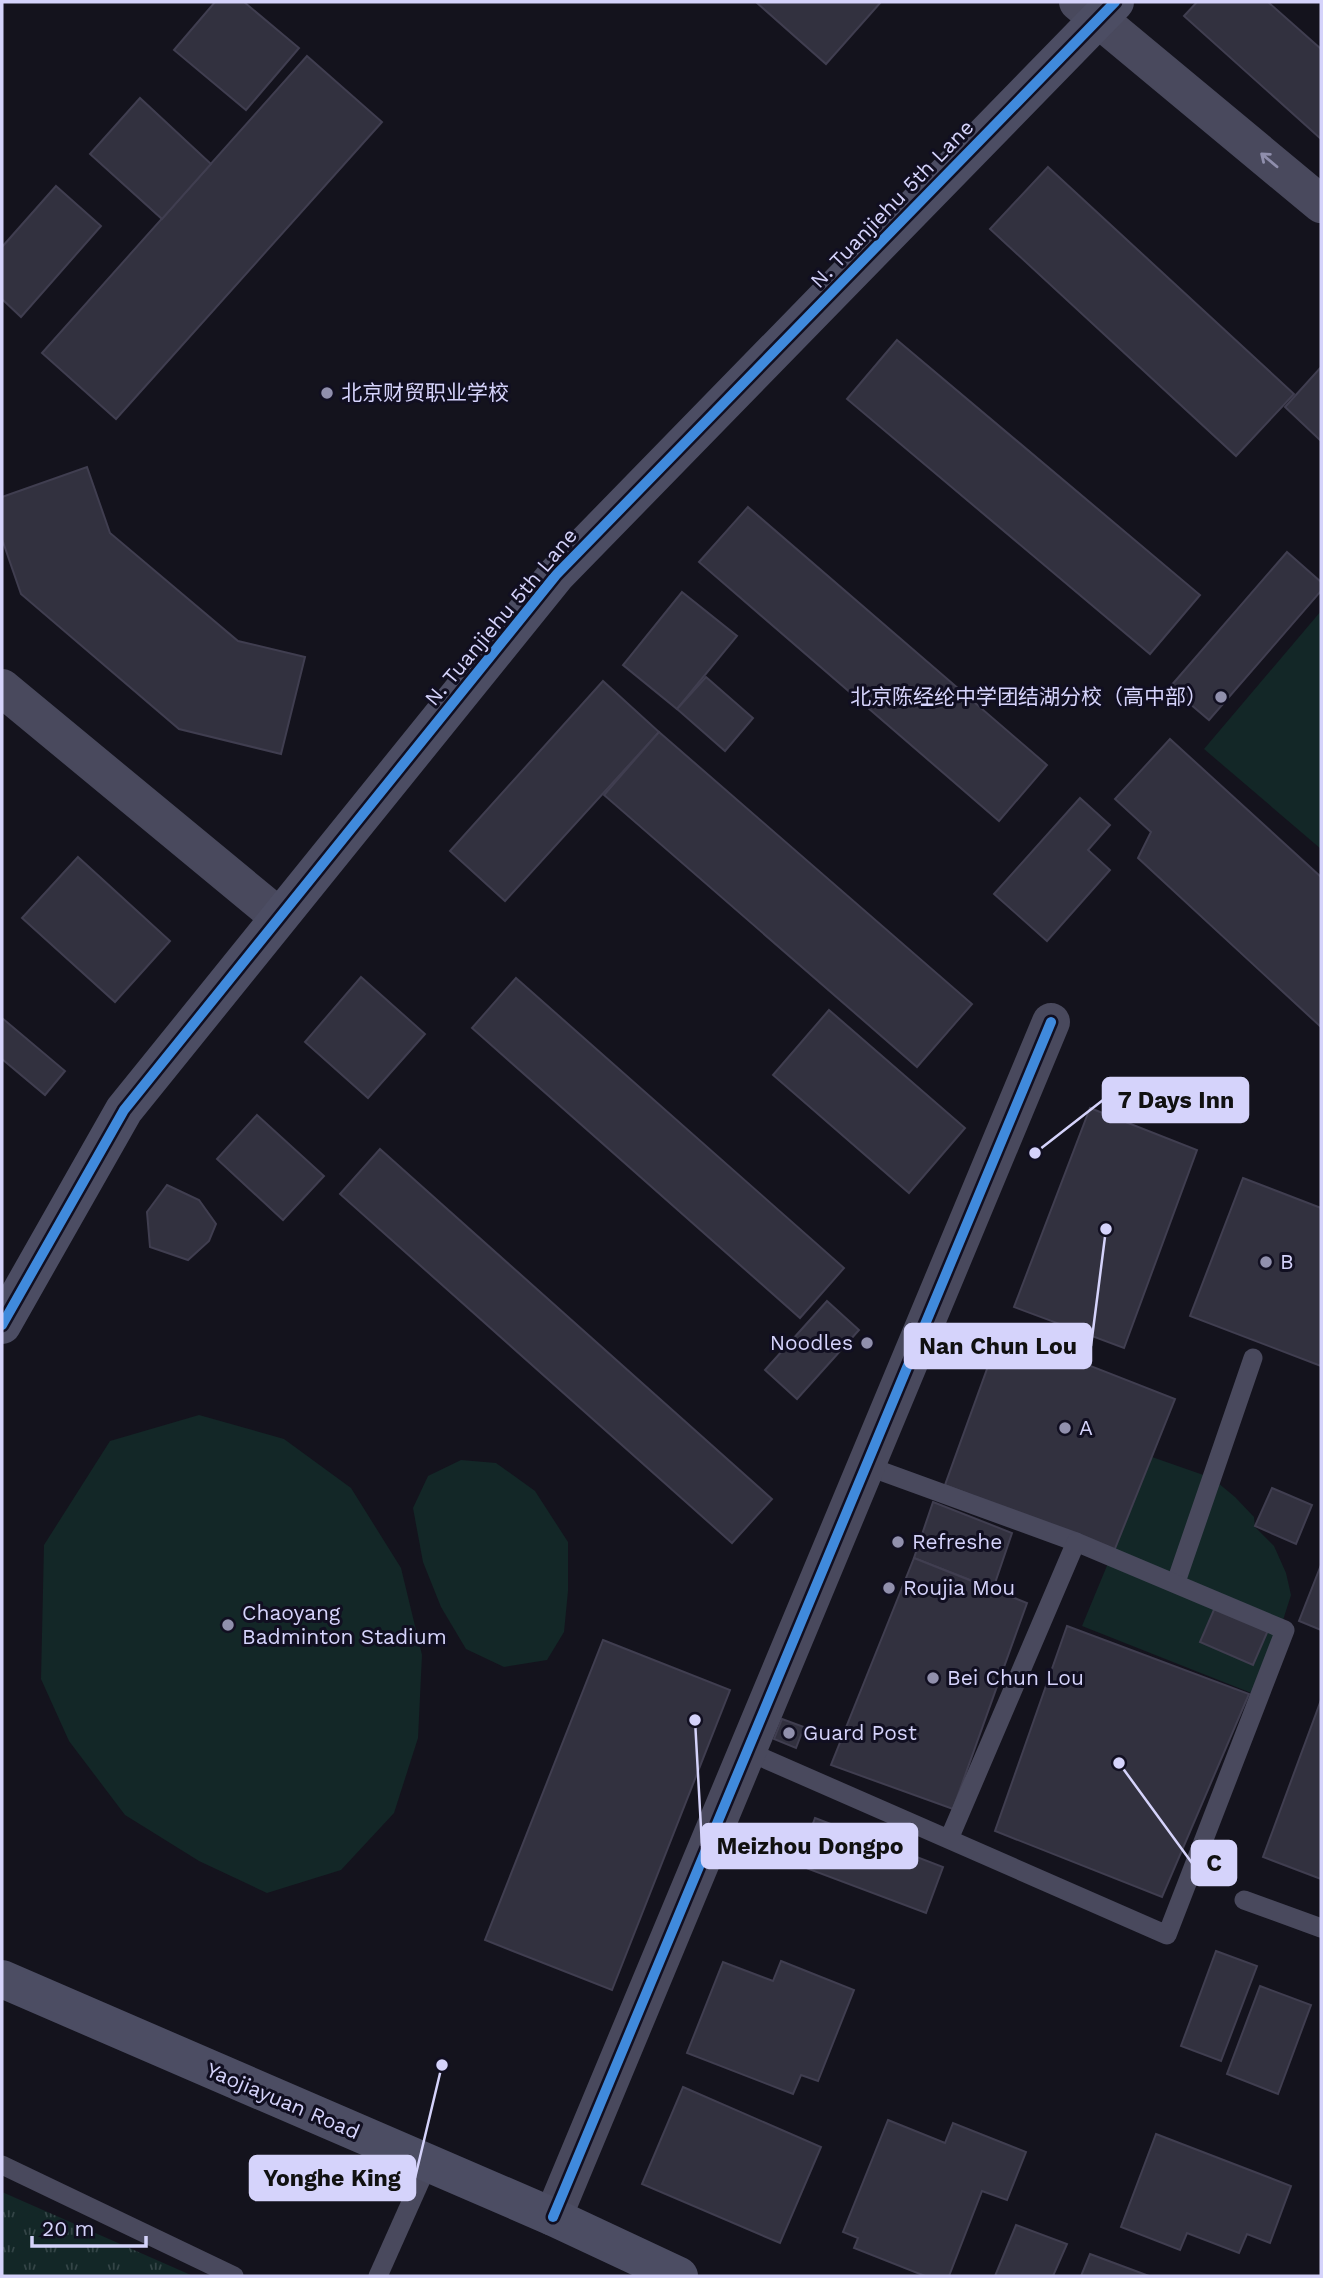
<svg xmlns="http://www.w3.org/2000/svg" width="1323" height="2278" viewBox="0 0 1323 2278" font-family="'Work Sans','Noto Sans SC',sans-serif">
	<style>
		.grass { fill: url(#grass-tufts) }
		.park { fill: #132727 }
		.building { fill: #32313f; stroke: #403e50; stroke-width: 2 }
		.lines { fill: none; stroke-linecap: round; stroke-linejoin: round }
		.lane { stroke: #49495d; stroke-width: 19 }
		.street { stroke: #49495d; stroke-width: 38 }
		.secondary { stroke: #4c4d63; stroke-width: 38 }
		.cycleway-casing { stroke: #110f21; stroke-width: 15 }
		.cycleway { stroke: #408adc; stroke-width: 10 }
		.oneway { stroke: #8f8eac }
		.poi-dot { fill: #9190ad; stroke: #110f21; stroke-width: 2.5 }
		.labels { text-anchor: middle; stroke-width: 6; stroke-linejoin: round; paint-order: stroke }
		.street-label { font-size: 21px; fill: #d5d3fb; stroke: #110f21 }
		.poi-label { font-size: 21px; fill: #d5d3fb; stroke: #110f21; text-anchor: start }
		.leader { fill: none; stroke: #d5d3fb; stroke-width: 2.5 }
		.callout-dot { fill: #d5d3fb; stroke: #110f21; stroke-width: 2.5 }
		.callout { fill: #d5d3fb; stroke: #d5d3fb; stroke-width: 2.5 }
		.callout-label { font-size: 23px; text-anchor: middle; font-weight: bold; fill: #111 }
	</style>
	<defs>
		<pattern id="grass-tufts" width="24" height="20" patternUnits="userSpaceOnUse" patternTransform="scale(1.75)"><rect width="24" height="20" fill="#132727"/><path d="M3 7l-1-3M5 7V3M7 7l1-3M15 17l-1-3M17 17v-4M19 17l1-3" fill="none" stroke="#344547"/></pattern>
	</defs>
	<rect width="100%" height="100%" fill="#14131d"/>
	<path class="grass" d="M2,2192l191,84h-191z"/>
	<g class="park">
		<path d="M1321,611v238l-117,-100z"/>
		<path d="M199,1415l85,24 67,49 50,80 21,87 -4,83 -24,75 -53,57 -74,23 -68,-32 -74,-46 -56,-74 -28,-62 3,-134 66,-104z"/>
		<path d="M1152,1457l60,21 23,19 19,20 1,10 19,19 12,27 5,22 -32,101 -177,-70z"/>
		<path d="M461,1460l35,3 39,28 33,51v49l-4,41 -17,28 -43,7 -38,-18 -25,-42 -18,-45 -10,-54 15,-32z"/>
	</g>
	<g class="building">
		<path d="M215,2h29l55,46 -53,62 -72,-60z"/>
		<path d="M756,2h125l-55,62z"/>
		<path d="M1197,2h71l53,47v90l-137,-123z"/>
		<path d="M307,56l75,66 -266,297 -74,-66z"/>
		<path d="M140,98l71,66 -49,55 -72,-65z"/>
		<path d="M1048,167l246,227 -58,62 -246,-227z"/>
		<path d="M56,186l45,40 -80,91 -19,-18v-52z"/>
		<path d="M897,340l303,255 -50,59 -303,-255z"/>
		<path d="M1321,367v74l-36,-34z"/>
		<path d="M87,467l23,66 128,108 67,16 -24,97 -102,-25 -158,-135 -19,-55v-42z"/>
		<path d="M748,507l299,258 -48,56 -300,-259z"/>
		<path d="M1287,552l34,30v9l-112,129 -39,-33z"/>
		<path d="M682,592l55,44 -60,73 -54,-44z"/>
		<path d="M706,677l47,41 -28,33 -48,-42z"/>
		<path d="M603,681l56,51 -154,169 -55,-50z"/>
		<path d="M659,732l313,272 -55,63 -313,-272z"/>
		<path d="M1170,739l151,138v150l-183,-169 13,-26 -36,-33z"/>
		<path d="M1080,798l30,27 -22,25 22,20 -63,71 -53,-47z"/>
		<path d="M78,857l92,84 -55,61 -93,-84z"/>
		<path d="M361,977l64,57 -57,64 -63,-56z"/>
		<path d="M516,978l328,290 -44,50 -328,-290z"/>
		<path d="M829,1010l136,118 -56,65 -136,-118z"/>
		<path d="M2,1018l63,53 -20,24 -43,-36z"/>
		<path d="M1090,1108l107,42 -73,198 -110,-41z"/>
		<path d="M257,1115l67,61 -41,44 -66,-61z"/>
		<path d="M380,1149l392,350 -40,44 -392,-349z"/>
		<path d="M1243,1178l78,30v158l-131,-50z"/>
		<path d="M167,1185l32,15 17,24 -7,17 -21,19 -38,-13 -3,-35z"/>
		<path d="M827,1301l32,29 -62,69 -32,-29z"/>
		<path d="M1004,1332l171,67 -61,152 -169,-66 50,-138z"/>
		<path d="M1272,1488l40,17 -16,39 -41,-18z"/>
		<path d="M933,1502l79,31 -19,56 -79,-31z"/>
		<path d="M914,1558l113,45 -74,206 -122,-44z"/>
		<path d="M1321,1565v65l-22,-9z"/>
		<path d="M1216,1605l53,23 -16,37 -53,-23z"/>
		<path d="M1067,1626l182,68 -87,203 -167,-66z"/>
		<path d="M603,1640l127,50 -118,300 -127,-50z"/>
		<path d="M1321,1700v179l-58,-22z"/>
		<path d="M782,1719l22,8 -8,21 -22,-9z"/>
		<path d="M815,1818l128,49 -17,46 -128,-48z"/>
		<path d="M1216,1951l41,15 -36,95 -40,-15z"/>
		<path d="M781,1961l73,29 -36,91 -17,-6 -8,19 -106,-41 36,-91 50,19z"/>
		<path d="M1260,1986l51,19 -33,89 -51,-20z"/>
		<path d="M683,2087l138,60 -41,96 -138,-59z"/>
		<path d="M888,2120l57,23 8,-20 73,29 -19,48 -25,-9 -33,85h-24l-71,-28 4,-10 -15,-6z"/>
		<path d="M1156,2134l135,52 -21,57 -23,-9 -8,19 -52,-20 -7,17 -59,-23z"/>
		<path d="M1016,2225l51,19 -14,32h-58z"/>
		<path d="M1090,2254l59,22h-68z"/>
	</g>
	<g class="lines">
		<g class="lane">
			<path d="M867,1466l209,76"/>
			<path d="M1176,1582l77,-224"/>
			<path d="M747,1751l420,184 118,-305 -209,-88 -127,297"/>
			<path d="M1244,1900l77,28"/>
			<path d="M2,2165l232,111"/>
			<path d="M378,2276l50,-112"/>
		</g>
		<g class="street">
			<path d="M1078,2l243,202"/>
			<path d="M2,688l277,229"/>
			<path d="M553,2217l498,-1195"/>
		</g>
		<g class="secondary">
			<path d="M2,1325l122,-215 432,-535 559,-573"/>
			<path d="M2,1979l551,238 126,59"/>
		</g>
		<g class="cycleway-casing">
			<g id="cycleway">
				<path d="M2,1325l122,-215 432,-535 559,-573"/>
				<path d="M553,2217l498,-1195"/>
			</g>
		</g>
		<use href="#cycleway" class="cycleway"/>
	</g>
	<defs><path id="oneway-shaft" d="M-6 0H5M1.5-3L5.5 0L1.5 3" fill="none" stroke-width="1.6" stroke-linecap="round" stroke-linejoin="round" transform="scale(1.75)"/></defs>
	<use class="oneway" href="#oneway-shaft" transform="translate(1269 160) rotate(-140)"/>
	<g class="poi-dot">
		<circle cx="327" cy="393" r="7"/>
		<circle cx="1221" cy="697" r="7"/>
		<circle cx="1266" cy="1262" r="7"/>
		<circle cx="867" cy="1343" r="7"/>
		<circle cx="1065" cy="1428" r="7"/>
		<circle cx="898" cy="1542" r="7"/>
		<circle cx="889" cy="1588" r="7"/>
		<circle cx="228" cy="1625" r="7"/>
		<circle cx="933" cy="1678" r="7"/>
		<circle cx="789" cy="1733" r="7"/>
	</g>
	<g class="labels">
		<g class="street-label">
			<text transform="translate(892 204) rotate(-46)" y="7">N. Tuanjiehu 5th Lane</text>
			<text transform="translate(501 617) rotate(-50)" y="7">N. Tuanjiehu 5th Lane</text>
			<text transform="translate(283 2101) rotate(23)" y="7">Yaojiayuan Road</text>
		</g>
		<g class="poi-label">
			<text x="341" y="400">北京财贸职业学校</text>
			<text x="1207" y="704" text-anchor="end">北京陈经纶中学团结湖分校（高中部）</text>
			<text x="1280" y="1269">B</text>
			<text x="853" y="1350" text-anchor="end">Noodles</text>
			<text x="1079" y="1435">A</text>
			<text x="912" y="1549">Refreshe</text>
			<text x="903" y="1595">Roujia Mou</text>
			<text x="242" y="1620">Chaoyang<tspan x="242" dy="24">Badminton Stadium</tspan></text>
			<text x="947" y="1685">Bei Chun Lou</text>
			<text x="803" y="1740">Guard Post</text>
		</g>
	</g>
	<path class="leader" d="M1035 1153L1103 1100M1106 1229L1091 1346M695 1720L702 1846M1119 1763L1192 1863M442 2065L415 2178"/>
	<g class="callout-dot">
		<circle cx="1035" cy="1153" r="7"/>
		<circle cx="1106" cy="1229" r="7"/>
		<circle cx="695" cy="1720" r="7"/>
		<circle cx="1119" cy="1763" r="7"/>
		<circle cx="442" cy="2065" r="7"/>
	</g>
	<g class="callout">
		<rect x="1103" y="1078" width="145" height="44" rx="7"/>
		<rect x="905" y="1324" width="186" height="44" rx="7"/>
		<rect x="702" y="1824" width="215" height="44" rx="7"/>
		<rect x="1192" y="1841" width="44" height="44" rx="7"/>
		<rect x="250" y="2156" width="165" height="44" rx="7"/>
	</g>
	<g class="callout-label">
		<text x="1176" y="1108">7 Days Inn</text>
		<text x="998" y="1354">Nan Chun Lou</text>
		<text x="810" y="1854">Meizhou Dongpo</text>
		<text x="1214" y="1871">C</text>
		<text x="332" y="2186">Yonghe King</text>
	</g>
	<rect width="1323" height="2278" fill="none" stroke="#d5d3fb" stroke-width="7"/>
	<path d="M32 2236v10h114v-10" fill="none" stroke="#d5d3fb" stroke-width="3.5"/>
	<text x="42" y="2236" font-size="21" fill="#d5d3fb" stroke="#110f21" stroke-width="5" paint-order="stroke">20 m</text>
</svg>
